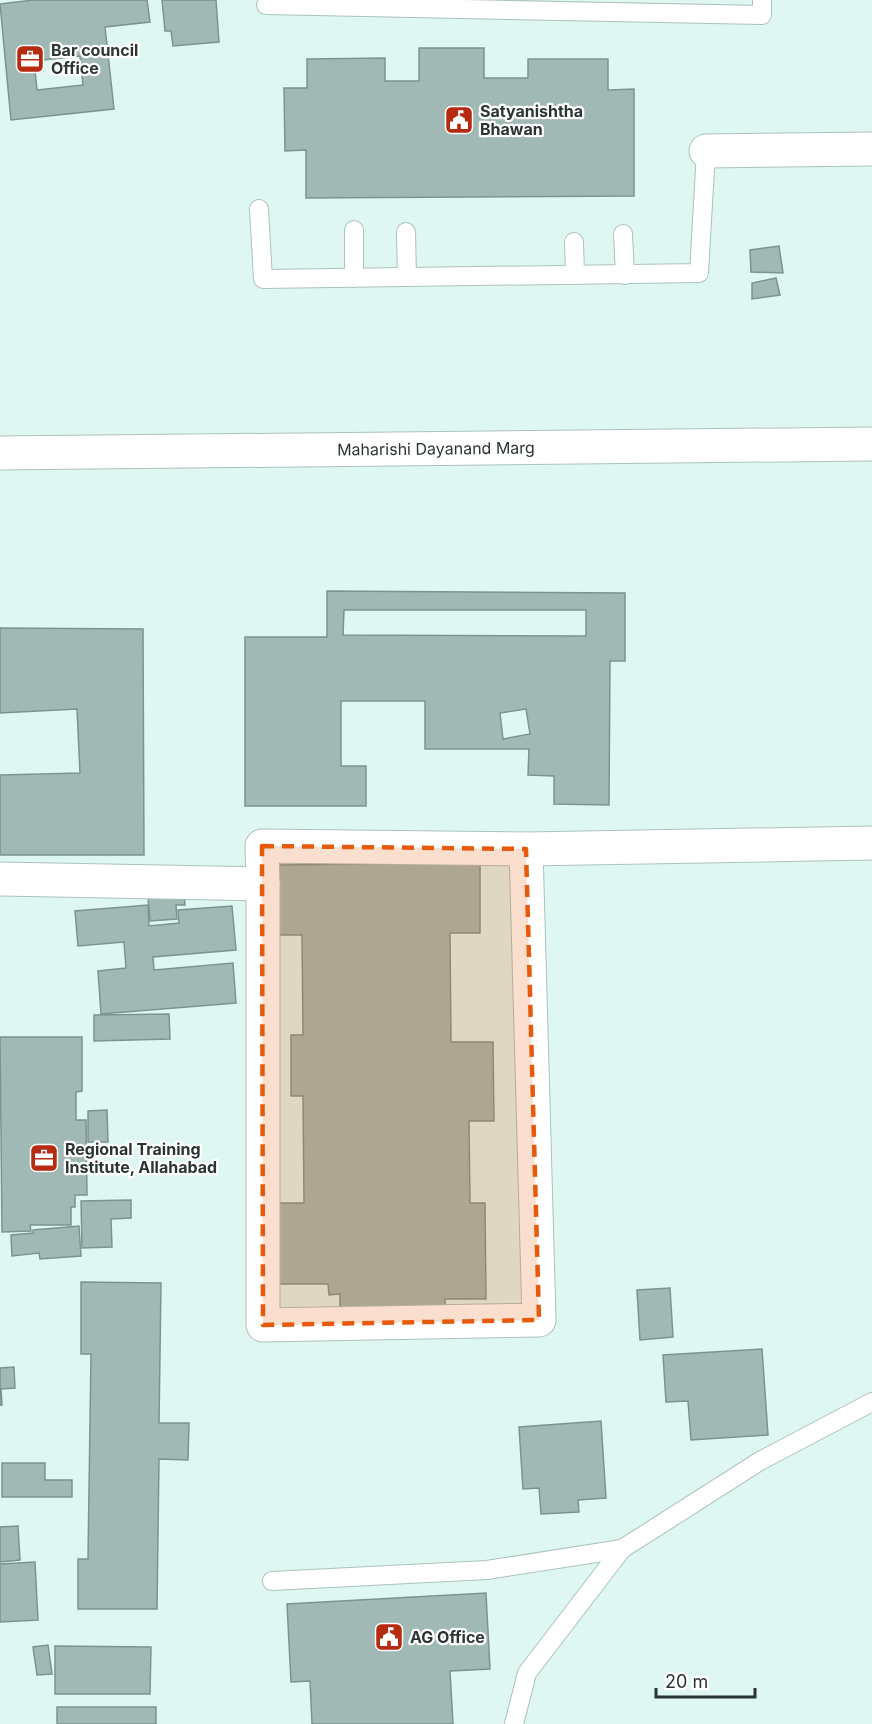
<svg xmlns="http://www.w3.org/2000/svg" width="872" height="1724" viewBox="0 0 872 1724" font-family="Inter,sans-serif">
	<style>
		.building { fill: #a1b9b4; stroke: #7d938f; stroke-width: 1.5; fill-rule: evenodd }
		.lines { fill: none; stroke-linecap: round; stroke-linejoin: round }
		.service-casing { stroke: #abc2bd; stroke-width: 20 }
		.minor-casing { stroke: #abc2bd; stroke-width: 35 }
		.tertiary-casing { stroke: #abc2bd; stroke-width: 35 }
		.service { stroke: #fff; stroke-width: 18 }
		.minor { stroke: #fff; stroke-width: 33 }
		.tertiary { stroke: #fff; stroke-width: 33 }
		.marked { fill: #e8590c; fill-opacity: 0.2; stroke: #e8590c; stroke-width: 4.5; stroke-dasharray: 12 8; stroke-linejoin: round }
		.labels { text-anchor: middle; stroke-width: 4.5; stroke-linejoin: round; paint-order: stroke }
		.poi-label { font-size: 16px; font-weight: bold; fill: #2b3533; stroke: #fff; text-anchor: start }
		.street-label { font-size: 16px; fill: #2b3533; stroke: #fff }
	</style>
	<rect width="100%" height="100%" fill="#dff7f2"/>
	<g class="building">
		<path d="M33,0h114l3,22 -45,5 9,82 -103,11 -11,-116zM80,56l3,29 -46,5 -3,-29z"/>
		<path d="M162,0h54l3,42 -46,4 -2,-15h-6z"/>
		<path d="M419,48h65v30h44v-19h80v31l26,-1v107l-328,2v-48l-21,1 -1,-63h23v-29l78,-1v23h34z"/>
		<path d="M779,246l4,27 -32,-1 -1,-22z"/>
		<path d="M776,278l4,17 -28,4v-16z"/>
		<path d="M327,591l298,2v68h-15l-1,144 -55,-1v-28l-26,-1 1,-26h-104v-48h-84v65h25v40h-121v-169h82zM344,610h242v26l-243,-1zM526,709l4,25 -27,5 -3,-26z"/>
		<path d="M0,628l143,1 1,226h-144v-80l80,-2 -3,-64 -77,4z"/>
		<path d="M480,863v70h-30l1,109h42l1,79h-25l1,82h15l1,96h-41v37l-105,-21v-21l-11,1 -1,-11h-51l-1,-81h28l-1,-107h-12v-61h12l-1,-100h-26l-1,-70z"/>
		<path d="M184,895l1,10h-9l1,14 -27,2 -2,-23z"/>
		<path d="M148,905l1,21 30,-3 -1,-13 54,-4 4,44 -83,7 1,13 79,-7 3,40 -135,11 -3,-43 28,-3 -2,-26 -46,4 -3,-35z"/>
		<path d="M169,1014l1,25 -76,2v-26z"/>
		<path d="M0,1037h82v54l-6,1v28h10l1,75h-12v12h-4v18h-41l1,6 -29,1z"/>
		<path d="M107,1110l1,32h-20v-31z"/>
		<path d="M131,1200v18l-20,1 1,28 -30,1 -1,-47z"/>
		<path d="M79,1226l2,30 -41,3 -1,-6 -27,3 -1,-21 22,-2v-3z"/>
		<path d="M81,1282l80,1 -2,140h30l-1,37 -29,-1 -2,150h-79v-50h10l3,-205h-10z"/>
		<path d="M670,1288l3,49 -33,3 -3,-50z"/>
		<path d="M762,1349l6,86 -77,5 -3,-39 -22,1 -3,-47z"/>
		<path d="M14,1367l1,21 -14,1 1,16h-2v-37z"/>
		<path d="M601,1421l5,77 -28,2 1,12 -38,2 -2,-26 -16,1 -4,-62z"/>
		<path d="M2,1463h43v17h27v17h-70z"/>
		<path d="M18,1526l2,34 -20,2v-35z"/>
		<path d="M35,1562l3,58 -38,2v-58z"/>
		<path d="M486,1593l4,76 -40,2 3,53h-141l-2,-43 -19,1 -4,-78z"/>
		<path d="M48,1645l4,29 -15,1 -4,-28z"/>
		<path d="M55,1646l96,1 -1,47h-95z"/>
		<rect x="57" y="1707" width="99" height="17"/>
	</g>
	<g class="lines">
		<g class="service-casing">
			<g id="service">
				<path d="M266,5l496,10v-15"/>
				<path d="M259,209l4,70 436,-6 7,-122"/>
				<path d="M406,232l1,45"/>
				<path d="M623,234l2,41"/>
				<path d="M574,242l1,33"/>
				<path d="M354,278v-48"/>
				<path d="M272,1581l215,-11 135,-21"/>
				<path d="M514,1724l13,-51 95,-124 138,-88 112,-59"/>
			</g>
		</g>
		<g class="minor-casing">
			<g id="minor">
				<path d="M706,151l166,-2"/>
				<path d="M0,879l263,5 -1,-38 264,3 346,-6"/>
				<path d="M263,884v441l276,-5 -13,-471"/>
			</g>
		</g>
		<g class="tertiary-casing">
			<g id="tertiary">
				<path id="s1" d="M0,453l872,-9"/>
			</g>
		</g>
		<use href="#service" class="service"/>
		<use href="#minor" class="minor"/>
		<use href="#tertiary" class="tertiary"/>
	</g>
	<path class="marked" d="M262,846l264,3 13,471 -276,5z"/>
	<defs>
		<g id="office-square" transform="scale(1.5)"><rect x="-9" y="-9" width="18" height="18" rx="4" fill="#b62a10" stroke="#fff"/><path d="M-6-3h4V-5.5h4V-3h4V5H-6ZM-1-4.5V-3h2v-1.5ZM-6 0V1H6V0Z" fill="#fff"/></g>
		<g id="civic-square" transform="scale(1.5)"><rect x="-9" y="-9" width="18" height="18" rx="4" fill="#b62a10" stroke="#fff"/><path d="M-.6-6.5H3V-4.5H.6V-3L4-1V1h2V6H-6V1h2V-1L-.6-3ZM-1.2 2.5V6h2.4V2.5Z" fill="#fff"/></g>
	</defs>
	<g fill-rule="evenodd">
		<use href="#office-square" x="30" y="59"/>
		<use href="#civic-square" x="459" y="120"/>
		<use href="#office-square" x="44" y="1158"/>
		<use href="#civic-square" x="389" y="1637"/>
	</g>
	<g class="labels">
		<g class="poi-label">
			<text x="51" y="56">Bar council<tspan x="51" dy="18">Office</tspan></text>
			<text x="480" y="117">Satyanishtha<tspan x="480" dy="18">Bhawan</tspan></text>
			<text x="65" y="1155">Regional Training<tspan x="65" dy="18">Institute, Allahabad</tspan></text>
			<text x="410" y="1643">AG Office</text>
		</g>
		<g class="street-label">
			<text dy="6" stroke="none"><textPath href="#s1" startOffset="436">Maharishi Dayanand Marg</textPath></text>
		</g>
	</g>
	<path d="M656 1688v9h99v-9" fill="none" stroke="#2b3533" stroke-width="3"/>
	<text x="665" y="1688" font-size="18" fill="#2b3533" stroke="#ffffff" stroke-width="4.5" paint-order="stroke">20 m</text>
</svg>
